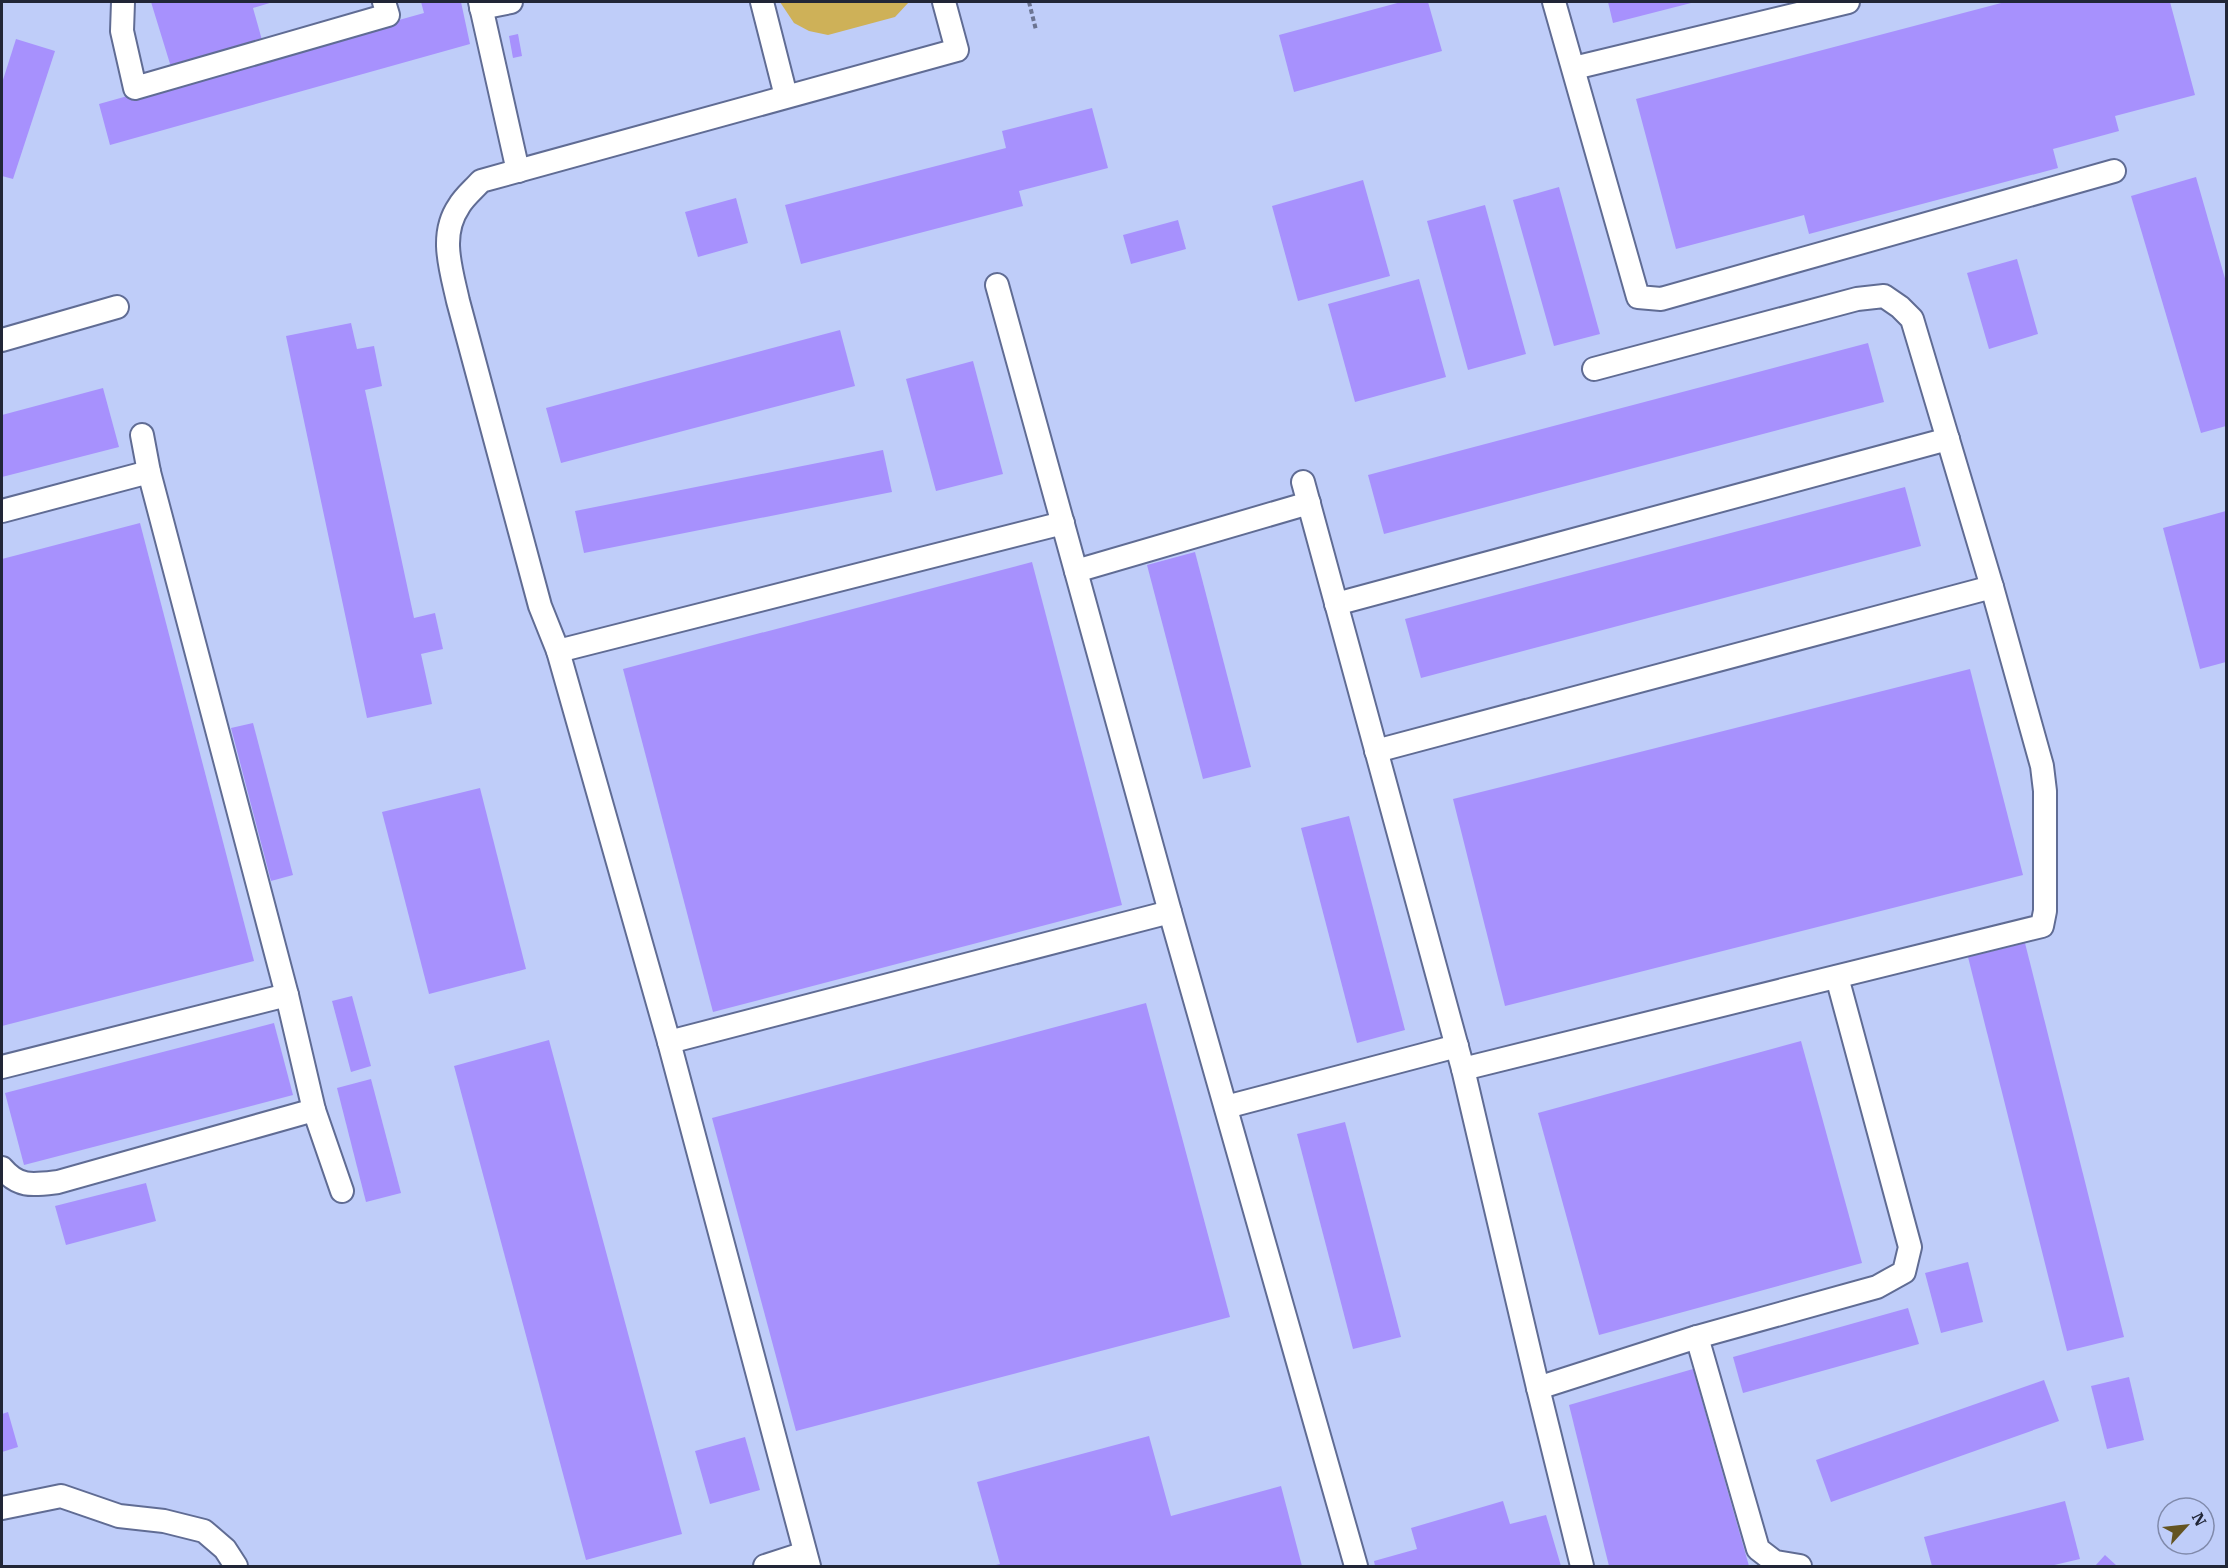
<svg xmlns="http://www.w3.org/2000/svg" width="2228" height="1568" viewBox="0 0 2228 1568" font-family="'IBM Plex Serif',serif">
	<style>
		.green { fill: #ceb158 }
		.building { fill: #a791fd }
		.lines { fill: none; stroke-linecap: round; stroke-linejoin: round }
		.minor-casing { stroke: #606c94; stroke-width: 26 }
		.path { stroke: #6b7492; stroke-width: 4; stroke-dasharray: 4.5 3; stroke-linecap: butt }
		.minor { stroke: #fff; stroke-width: 22 }
	</style>
	<rect width="100%" height="100%" fill="#bfcdf9"/>
	<path class="green" d="M780,2h129l-14,15 -67,18 -19,-4 -15,-8z"/>
	<g class="building">
		<path d="M151,2h122l-20,6 9,32 -91,27z"/>
		<path d="M421,2h40l9,42 -360,101 -11,-41 325,-91z"/>
		<path d="M1401,2h27l14,49 -148,41 -15,-57z"/>
		<path d="M1608,2h87l-82,21z"/>
		<path d="M2005,2h165l25,93 -80,21 4,15 -66,18 5,19 -249,66 -5,-19 -128,34 -40,-150z"/>
		<path d="M518,34l4,22 -9,2 -4,-22z"/>
		<path d="M16,39l39,12 -42,128 -11,-3v-93z"/>
		<path d="M1092,108l16,60 -89,23 4,15 -222,58 -16,-59 221,-57 -4,-17z"/>
		<path d="M2196,177l30,105v144l-25,7 -70,-237z"/>
		<path d="M1363,180l27,96 -92,25 -26,-95z"/>
		<path d="M1559,187l41,147 -46,12 -41,-146z"/>
		<path d="M736,198l12,45 -50,14 -13,-45z"/>
		<path d="M1485,205l41,149 -58,16 -41,-149z"/>
		<path d="M1178,220l8,29 -55,15 -8,-29z"/>
		<path d="M2017,259l21,75 -49,15 -22,-76z"/>
		<path d="M1419,279l27,98 -91,25 -27,-98z"/>
		<path d="M351,323l6,26 17,-3 8,40 -17,4 49,228 21,-5 8,36 -22,5 11,50 -65,14 -81,-382z"/>
		<path d="M840,330l15,56 -294,77 -15,-55z"/>
		<path d="M1868,343l16,59 -500,132 -16,-59z"/>
		<path d="M973,361l30,113 -67,17 -30,-112z"/>
		<path d="M103,388l16,59 -117,30v-62z"/>
		<path d="M883,450l9,42 -308,61 -9,-42z"/>
		<path d="M1905,487l16,59 -500,132 -16,-59z"/>
		<path d="M2226,511v151l-26,7 -37,-141z"/>
		<path d="M140,523l114,438 -252,65v-467z"/>
		<path d="M1195,552l56,215 -48,12 -56,-214z"/>
		<path d="M1032,562l90,343 -409,107 -90,-343z"/>
		<path d="M1970,669l53,206 -518,131 -52,-207z"/>
		<path d="M253,723l40,152 -22,6 -40,-153z"/>
		<path d="M480,788l46,181 -97,25 -47,-182z"/>
		<path d="M1349,816l56,214 -48,13 -56,-215z"/>
		<path d="M2025,943l99,394 -57,14 -99,-394z"/>
		<path d="M352,996l19,70 -20,6 -19,-71z"/>
		<path d="M1146,1003l84,314 -434,114 -84,-313z"/>
		<path d="M274,1023l19,72 -269,70 -19,-72z"/>
		<path d="M549,1040l133,494 -96,26 -132,-494z"/>
		<path d="M1801,1041l61,222 -263,72 -61,-222z"/>
		<path d="M371,1079l30,114 -35,9 -29,-114z"/>
		<path d="M1345,1122l56,215 -48,12 -56,-215z"/>
		<path d="M146,1183l10,38 -90,24 -11,-39z"/>
		<path d="M1968,1262l15,60 -42,11 -16,-60z"/>
		<path d="M1908,1308l11,36 -176,49 -10,-36z"/>
		<path d="M1693,1369l56,197h-140l-40,-161z"/>
		<path d="M2129,1377l15,63 -37,9 -16,-63z"/>
		<path d="M2044,1380l15,41 -228,81 -15,-42z"/>
		<path d="M8,1412l10,35 -16,5v-38z"/>
		<path d="M1149,1436l22,80 110,-30 21,80h-311l9,-2 -23,-82z"/>
		<path d="M745,1437l15,53 -50,14 -15,-53z"/>
		<path d="M1503,1501l7,23 36,-9 15,51h-186l-1,-5 43,-12 -6,-21z"/>
		<path d="M2065,1501l15,58 -30,7h-118l-8,-29z"/>
		<path d="M2105,1555l12,11h-22z"/>
	</g>
	<g class="lines">
		<g class="minor-casing">
			<g id="minor">
				<path d="M123,2l-1,29 13,57 253,-73 -4,-13"/>
				<path d="M480,2l38,169"/>
				<path d="M762,2l24,94"/>
				<path d="M1554,2l84,295 23,2 453,-128"/>
				<path d="M481,8l30,-6"/>
				<path d="M1574,68l274,-66"/>
				<path d="M997,285l173,627 186,654"/>
				<path d="M2,340l115,-33"/>
				<path d="M142,435l7,37 138,523 27,115 28,81"/>
				<path d="M1303,482l160,587 75,319 44,178"/>
				<path d="M2,511l147,-39"/>
				<path d="M1076,571l233,-68"/>
				<path d="M1336,604l612,-165"/>
				<path d="M558,651l505,-128"/>
				<path d="M1376,751l616,-164"/>
				<path d="M669,1042l501,-130"/>
				<path d="M2,1067l285,-72"/>
				<path d="M1463,1069l579,-143 3,-15v-120l-3,-25 -50,-179 -80,-268 -12,-12 -16,-11 -27,3 -263,70"/>
				<path d="M1226,1107l231,-61"/>
				<path d="M2,1168c17,20 31,17 56,14l256,-72"/>
				<path d="M1697,1337l61,212 17,13 25,4"/>
				<path d="M1538,1388l159,-51 180,-50 27,-15 6,-25 -73,-270"/>
				<path d="M2,1508l59,-12 58,20 45,5 40,10 21,18 11,17"/>
				<path d="M765,1566l40,-13"/>
				<path d="M809,1566l-140,-524 -111,-391 -18,-45 -82,-305c-7,-32 -19,-66 1,-95 5,-9 15,-17 22,-25l476,-131 -13,-48"/>
			</g>
		</g>
		<path class="path" d="M1029,2l7,28"/>
		<use href="#minor" class="minor"/>
	</g>
	<rect width="2228" height="1568" fill="none" stroke="#212637" stroke-width="6"/>
	<g transform="translate(2186 1526) rotate(63)"><circle r="28" fill="#bfcdf9" stroke="#808aab" stroke-width="1.5"/>
	<path d="M0-4.5L10 22L0 15L-10 22Z" fill="#645422"/>
	<text y="-9" font-size="16" font-weight="bold" text-anchor="middle" fill="#212637">N</text>
	</g>
</svg>
